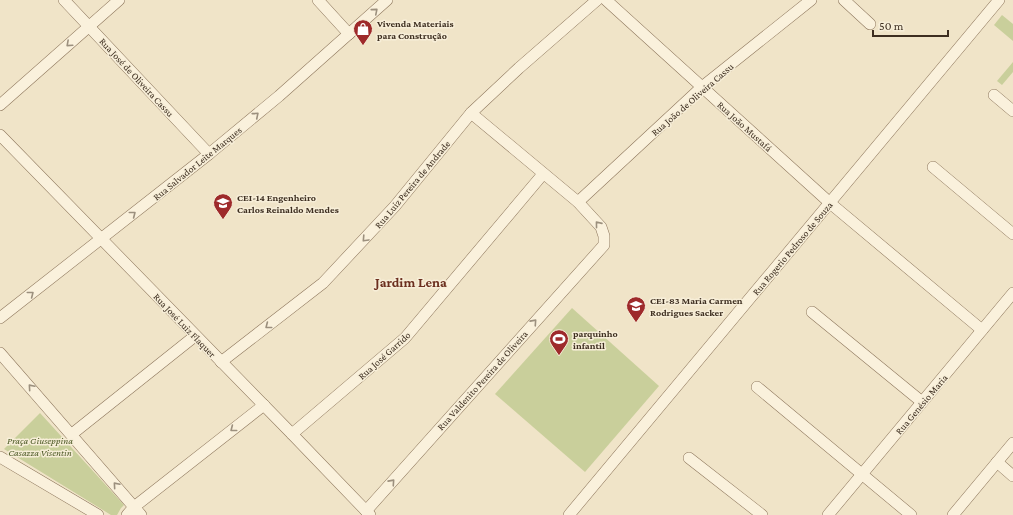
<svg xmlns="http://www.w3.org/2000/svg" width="1013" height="515" viewBox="0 0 1013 515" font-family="'Crimson Pro',serif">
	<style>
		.green { fill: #c9cf9b }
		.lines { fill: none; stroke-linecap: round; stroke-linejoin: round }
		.street-casing { stroke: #8d765c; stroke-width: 12 }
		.street { stroke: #faf1dc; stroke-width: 11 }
		.oneway { stroke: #9c907e }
		.labels { text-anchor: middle; stroke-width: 3; stroke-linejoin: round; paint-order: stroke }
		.poi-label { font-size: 10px; font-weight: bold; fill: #3d2e20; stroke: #f7eed8; text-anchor: start }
		.street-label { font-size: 10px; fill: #3d2e20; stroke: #f7eed8 }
		.park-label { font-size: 10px; font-style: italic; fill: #4d5a26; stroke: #f7eed8 }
		.district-label { font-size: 14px; font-weight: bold; fill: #6b2e1e; stroke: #f7eed8 }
	</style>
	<rect width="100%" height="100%" fill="#f0e4c8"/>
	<g class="green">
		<path d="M1002,15l11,9v17l-19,-16z"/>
		<path d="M1013,62v10l-11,13 -5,-4z"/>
		<path d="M572,308l87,78 -74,86 -90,-78z"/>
		<path d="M40,413l84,92 -3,3 -4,7h-6l-107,-66z"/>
	</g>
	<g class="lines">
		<g class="street-casing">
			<g id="street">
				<path d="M64,0l145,154"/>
				<path d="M318,0l31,34"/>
				<path d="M606,0l224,203 152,127"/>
				<path d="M844,0l26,24"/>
				<path d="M994,95l19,16"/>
				<path d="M0,105l119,-105"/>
				<path d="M0,135l292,299 78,81"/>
				<path d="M933,167l80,67"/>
				<path d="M578,202l124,-115 109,-87"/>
				<path d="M812,312l110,90"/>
				<path d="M0,318l209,-164 70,-58 108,-96"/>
				<path d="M0,353l141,162"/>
				<path d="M221,362l102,-79 72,-77 76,-93 48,-45 78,-68"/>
				<path d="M757,387l154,128"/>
				<path d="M72,434l123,-98"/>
				<path d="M292,434l113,-96 138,-164"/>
				<path d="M0,457l98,58"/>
				<path d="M689,458l73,57"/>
				<path d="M997,462l16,14"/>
				<path d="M366,511l238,-266v-9l-3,-9 -23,-25 -107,-89"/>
				<path d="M127,515l7,-8 130,-102"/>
				<path d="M569,515l430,-515"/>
				<path d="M828,515l185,-222"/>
				<path d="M953,515l60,-72"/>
			</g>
		</g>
		<use href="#street" class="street"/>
	</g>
	<defs><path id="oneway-chevron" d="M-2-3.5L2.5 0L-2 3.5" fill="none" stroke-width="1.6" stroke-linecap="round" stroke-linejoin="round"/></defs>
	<g class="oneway">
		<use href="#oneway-chevron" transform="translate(375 11) rotate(-41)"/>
		<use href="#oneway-chevron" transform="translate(69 44) rotate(138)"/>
		<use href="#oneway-chevron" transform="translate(256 115) rotate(-40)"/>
		<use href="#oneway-chevron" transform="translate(133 214) rotate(-38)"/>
		<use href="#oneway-chevron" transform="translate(598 224) rotate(-129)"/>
		<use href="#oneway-chevron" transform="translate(365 239) rotate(133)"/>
		<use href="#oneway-chevron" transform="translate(31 294) rotate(-38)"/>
		<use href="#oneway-chevron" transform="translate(534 322) rotate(-48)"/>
		<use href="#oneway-chevron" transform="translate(268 326) rotate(142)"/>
		<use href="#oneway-chevron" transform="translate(31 387) rotate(-131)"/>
		<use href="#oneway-chevron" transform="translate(233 429) rotate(142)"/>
		<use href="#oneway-chevron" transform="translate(392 482) rotate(-48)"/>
		<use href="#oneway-chevron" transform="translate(116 485) rotate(-131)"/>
	</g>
	<defs>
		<g id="shop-pin" transform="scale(1)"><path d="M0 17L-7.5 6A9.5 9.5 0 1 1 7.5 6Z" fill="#9e2a2b" stroke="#f7eed8"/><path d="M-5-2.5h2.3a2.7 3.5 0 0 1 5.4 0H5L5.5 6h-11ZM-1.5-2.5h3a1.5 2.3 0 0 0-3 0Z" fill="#fff"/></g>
		<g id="school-pin" transform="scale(1)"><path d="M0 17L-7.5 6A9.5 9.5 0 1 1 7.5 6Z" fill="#9e2a2b" stroke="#f7eed8"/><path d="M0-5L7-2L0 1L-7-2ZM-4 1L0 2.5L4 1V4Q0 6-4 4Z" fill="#fff"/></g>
		<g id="stadium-pin" transform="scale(1)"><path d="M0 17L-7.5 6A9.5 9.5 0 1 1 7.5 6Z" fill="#9e2a2b" stroke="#f7eed8"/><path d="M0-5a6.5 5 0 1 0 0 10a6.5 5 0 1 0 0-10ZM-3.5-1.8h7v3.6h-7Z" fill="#fff"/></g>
	</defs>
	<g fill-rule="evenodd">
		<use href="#shop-pin" x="363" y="29"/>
		<use href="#school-pin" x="223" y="203"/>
		<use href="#school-pin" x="636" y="306"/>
		<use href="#stadium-pin" x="559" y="339"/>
	</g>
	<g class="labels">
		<g class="poi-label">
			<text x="377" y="27">Vivenda Materiais<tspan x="377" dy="12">para Construção</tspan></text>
			<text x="237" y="201">CEI-14 Engenheiro<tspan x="237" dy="12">Carlos Reinaldo Mendes</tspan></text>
			<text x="650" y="304">CEI-83 Maria Carmen<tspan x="650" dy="12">Rodrigues Sacker</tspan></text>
			<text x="573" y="337">parquinho<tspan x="573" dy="12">infantil</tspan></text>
		</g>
		<g class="street-label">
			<text transform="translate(137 77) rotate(47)" y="4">Rua José de Oliveira Cassu</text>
			<text transform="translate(692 99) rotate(-41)" y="4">Rua João de Oliveira Cassu</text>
			<text transform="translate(745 126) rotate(42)" y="4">Rua João Mustafá</text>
			<text transform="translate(197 163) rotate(-39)" y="4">Rua Salvador Leite Marques</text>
			<text transform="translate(412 184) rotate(-50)" y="4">Rua Luiz Pereira de Andrade</text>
			<text transform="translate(792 248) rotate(-50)" y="4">Rua Rogerio Pedroso de Souza</text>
			<text transform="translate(185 325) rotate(46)" y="4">Rua José Luiz Flaquer</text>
			<text transform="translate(384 355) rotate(-42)" y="4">Rua José Garrido</text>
			<text transform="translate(482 380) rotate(-48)" y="4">Rua Valdenito Pereira de Oliveira</text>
			<text transform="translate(921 404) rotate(-50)" y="4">Rua Genésio Maria</text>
		</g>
		<g class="park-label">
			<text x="40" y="444">Praça Giuseppina<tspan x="40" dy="12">Casazza Visentin</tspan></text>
		</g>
		<g class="district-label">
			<text x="411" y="287">Jardim Lena</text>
		</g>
	</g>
	<path d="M873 30v6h75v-6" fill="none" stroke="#3d2e20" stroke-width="2"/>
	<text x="879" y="30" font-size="12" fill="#3d2e20" stroke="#f7eed8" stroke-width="3" paint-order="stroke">50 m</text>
</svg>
